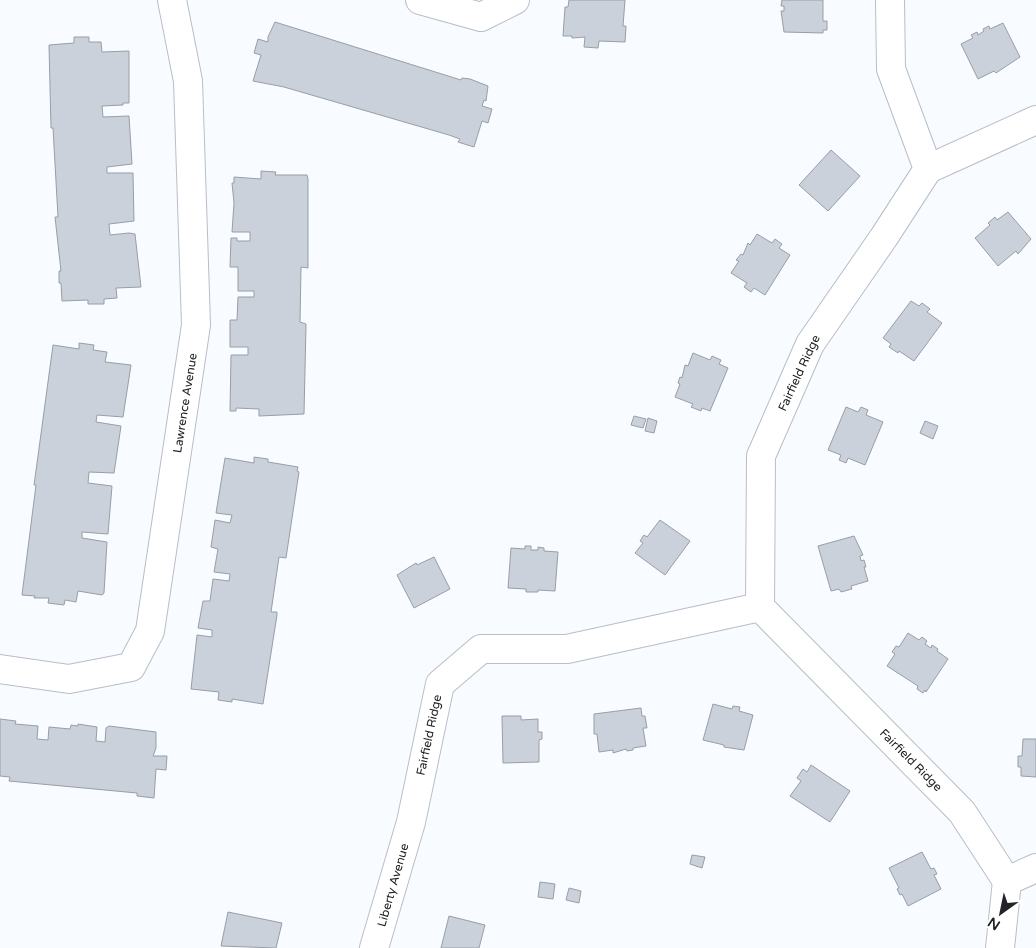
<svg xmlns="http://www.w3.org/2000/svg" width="1036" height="948" viewBox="0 0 1036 948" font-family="'Varela Round',sans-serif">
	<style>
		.building { fill: #cbd1db; stroke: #989ea7 }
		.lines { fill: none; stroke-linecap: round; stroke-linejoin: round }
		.street-casing { stroke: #b8bec7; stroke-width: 30 }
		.street { stroke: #fff; stroke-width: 28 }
		.labels { text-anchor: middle; stroke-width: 5; stroke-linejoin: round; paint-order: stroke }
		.street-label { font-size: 12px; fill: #222428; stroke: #fff }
	</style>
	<rect width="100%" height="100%" fill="#f8fbff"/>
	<g class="building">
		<path d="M569,0h56l-2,26h3l-1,16 -26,-1 -1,7 -14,-1 1,-10 -13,1v-2h-9l2,-29h3z"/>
		<path d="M782,0h41v21h4v9h-4v3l-39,-1 -3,-21h3v-5h-3z"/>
		<path d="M275,22l186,58 1,-2 8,1 18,7 -2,15 -2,-1 -2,6 10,3 -4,14 -6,-2 -8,26 -16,-5 2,-3 -11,-4 -165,-48 -31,-6 8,-26 -7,-2 4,-14 10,3v-5z"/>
		<path d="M1003,23l17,34 -24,16 -2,-2 -16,8 -17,-35 12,-6 -2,-3 6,-3 1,3 6,-4 -1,-2 6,-3 1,3z"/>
		<path d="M74,37h15v5h12l1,10 27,-1v52h-6v2l-21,1 1,11 26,-1 3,48 -25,3v6h26l1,48 -25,3 1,11 19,-2 6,1 6,53 -25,1 1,10 -13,1v5h-16v-4l-26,1 -1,-18h-2v-12h2l-6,-54h3l-5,-89h-2l-2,-83 25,-2z"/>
		<path d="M831,150l29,26 -32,35 -29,-26z"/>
		<path d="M261,171l15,1 -1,3h32l1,4v89l-7,-1 -1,55 6,2 -2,90 -45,2v-7l-23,-1v3h-6l1,-56h17v-8h-18v-27h7l1,-23h16v-6h-16v-24h-8l1,-29h6v3h13v-9h-18l2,-29 -2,-20h2v-6l27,2z"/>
		<path d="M1008,212l23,27 -13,15 -2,-3 -18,15 -23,-28 15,-13 -2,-2 7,-6 2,3z"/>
		<path d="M757,234l15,9 3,-4 7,5 -3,4 11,7 -25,40 -11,-7 -3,4 -7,-5 3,-4 -16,-10 8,-12 -3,-1 5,-6 2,1 5,-12 2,2z"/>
		<path d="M911,301l8,5 3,-3 8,6 -3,3 15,11 -28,38 -15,-10 -1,2 -9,-6 2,-3 -8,-6z"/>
		<path d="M79,343l15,2 -1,5 14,2 -2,10 26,3 -8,52 -26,-2 -1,7 25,4 -7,47 -25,-1 -1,11 24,3 -4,48 -26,-2v6l25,4 -3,51 -2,2 -24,-4 -2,11 -11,-2 -1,5 -16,-2 1,-5h-15l1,-2 -13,-1 14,-110h-2l4,-29 15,-111 26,4z"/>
		<path d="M693,353l17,7 2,-4 9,4 -2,4 9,4 -18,43 -8,-3 -1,3 -10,-4 2,-3 -18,-7 5,-13 -2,-1 2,-6 2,1 3,-13 3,1z"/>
		<path d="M846,407l12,5 3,-5 7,3 -2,5 17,7 -18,43 -17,-7 -2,5 -7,-3 2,-5 -13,-5z"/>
		<path d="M634,416l12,3 -3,9 -12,-3z"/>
		<path d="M648,418l9,3 -3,12 -9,-2z"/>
		<path d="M925,421l13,5 -5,13 -13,-6z"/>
		<path d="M254,457l14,2v3l30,5 -1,4 2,1 -13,86 -7,-1 -8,55h6v3l-14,89 -31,-5v3l-14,-2 1,-8 -28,-3 6,-54 15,2v-7l-14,-2 5,-27h7l3,-22 16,2 1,-7 -16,-2 4,-23 -7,-2 4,-27 15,3 2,-8 -16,-2 9,-55 29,5z"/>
		<path d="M660,520l30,21 -25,34 -30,-22 8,-10 -3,-2 4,-6 3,2z"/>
		<path d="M854,536l9,19 -3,1 1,5 3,-1 2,7h-2l4,14 -17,5 1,3 -11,3 -2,-3 -8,2 -13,-45z"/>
		<path d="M525,546h6v4h7v-3l6,1v3l14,1 -3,39 -17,-1v2h-12v-3l-18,-1 3,-40 14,1z"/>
		<path d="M434,557l16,32 -36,19 -17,-33 19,-12 1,2z"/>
		<path d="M908,633l11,7 3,-3 5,4 -2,3 6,4 1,-3 6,4 -1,2 11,8 -22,33 -1,-2 -2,3 -6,-4 1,-3 -31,-20 8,-12 -3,-2 4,-6 3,1z"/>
		<path d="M713,704l19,5 1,-3 7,1 -1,4 14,4 -9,35 -20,-3v-2l-21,-5z"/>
		<path d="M641,708l1,8h3l2,12h-4l3,18 -13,2v2l-6,1 -1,-2 -13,4v-3l-14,2 -2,-18h-3v-20z"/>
		<path d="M502,716h19v4l17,-1v13h4v7l-3,1v22l-36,1z"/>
		<path d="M0,719l16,2 -1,3 23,2 -1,13 11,1 1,-13 21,2 1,-4 7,1v-2l19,3 -1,14 9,1 1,-14 3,-2 47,6v16l-3,8h14l-1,14 -10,-1 -2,29 -17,-2v-3l-128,-12 1,-4 -10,-1z"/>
		<path d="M1023,739h13v38l-15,-1v-9h-3v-11h4z"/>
		<path d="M811,765l39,26 -20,31 -40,-26 11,-15 -4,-3 6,-9 4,3z"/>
		<path d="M922,852l9,17 3,-1 3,6 -3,1 7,14 -33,17 -6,-12 -2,1 -3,-6 2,-1 -10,-20z"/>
		<path d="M692,855l13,2 -3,11 -12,-4z"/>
		<path d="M540,882l15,2 -2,15 -15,-2z"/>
		<path d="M569,888l12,3 -2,12 -13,-3z"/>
		<path d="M228,912l54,11 -6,25 -55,-2z"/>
		<path d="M449,916l36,9 -6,23h-38z"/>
	</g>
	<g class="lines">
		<g class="street-casing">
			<g id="street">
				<path d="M420,0l61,17 34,-17"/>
				<path d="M928,169l108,-49"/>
				<path d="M760,607l1,-151 49,-112 74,-107 44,-68 -37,-100 -1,-69"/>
				<path d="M0,669l69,10 62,-12 19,-36 46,-306 -8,-244 -16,-81"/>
				<path d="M1007,881l29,-13"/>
				<path d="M374,948l37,-126 29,-138 41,-35h86l193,-42 202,205 45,69"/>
				<path d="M1000,948l7,-67"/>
			</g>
		</g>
		<use href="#street" class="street"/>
	</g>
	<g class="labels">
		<g class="street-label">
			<text transform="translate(799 373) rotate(-65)" y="4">Fairfield Ridge</text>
			<text transform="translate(185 403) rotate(-81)" y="4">Lawrence Avenue</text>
			<text transform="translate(429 735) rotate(-78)" y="4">Fairfield Ridge</text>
			<text transform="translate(911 760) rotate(45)" y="4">Fairfield Ridge</text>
			<text transform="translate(393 885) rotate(-74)" y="4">Liberty Avenue</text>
		</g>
	</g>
	<g transform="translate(1001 913) rotate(213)" stroke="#ffffff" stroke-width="4" paint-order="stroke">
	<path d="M0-4L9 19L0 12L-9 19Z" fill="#222428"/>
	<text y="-8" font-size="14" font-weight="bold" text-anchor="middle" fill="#222428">N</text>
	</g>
</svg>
